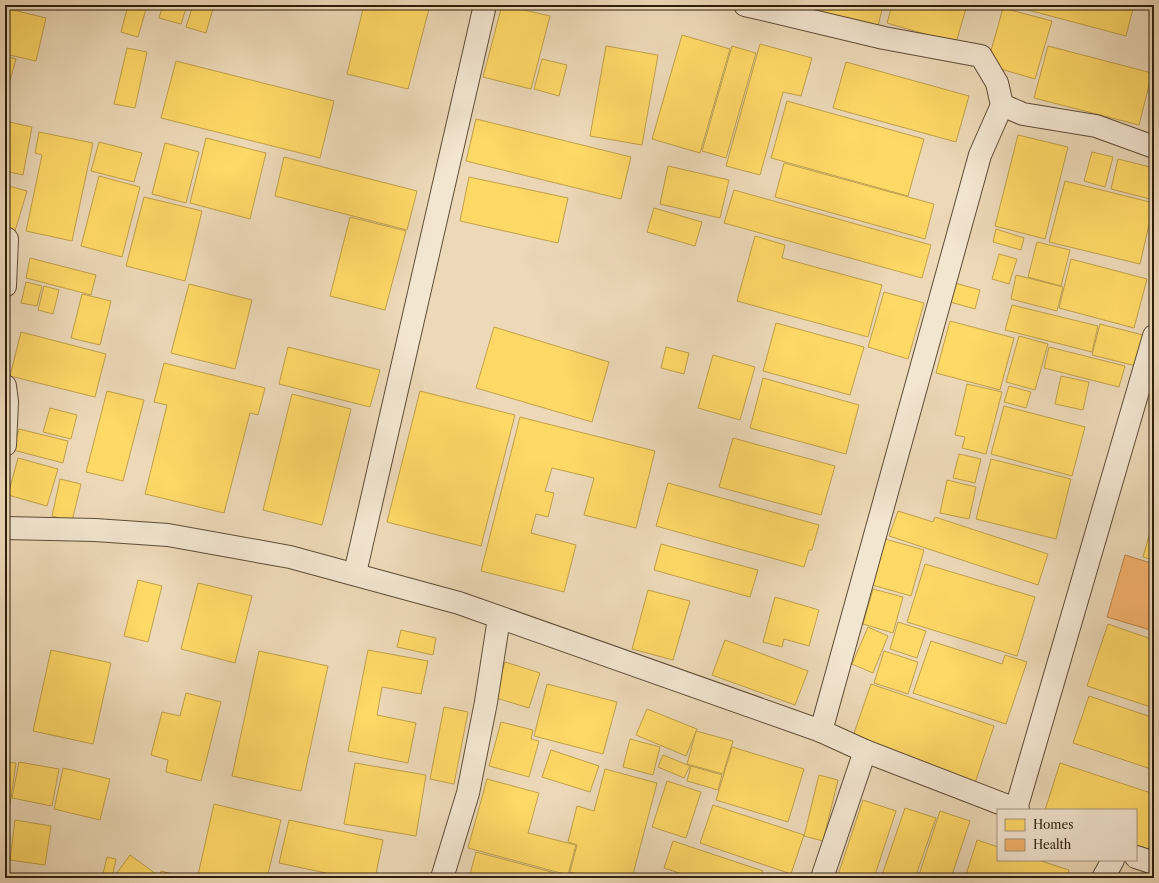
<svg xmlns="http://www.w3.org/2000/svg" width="1159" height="883" viewBox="0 0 1159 883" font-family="'Libre Caslon Text',serif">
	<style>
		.homes { fill: #ffd966; stroke: #c0a14a }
		.health { fill: #f6b26b; stroke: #ba864e }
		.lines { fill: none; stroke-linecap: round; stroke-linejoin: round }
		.minor-casing { stroke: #5d4d36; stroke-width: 24 }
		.minor { stroke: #f3e6d1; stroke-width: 22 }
	</style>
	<rect width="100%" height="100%" fill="#edd9b8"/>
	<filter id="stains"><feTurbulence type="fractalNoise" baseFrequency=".005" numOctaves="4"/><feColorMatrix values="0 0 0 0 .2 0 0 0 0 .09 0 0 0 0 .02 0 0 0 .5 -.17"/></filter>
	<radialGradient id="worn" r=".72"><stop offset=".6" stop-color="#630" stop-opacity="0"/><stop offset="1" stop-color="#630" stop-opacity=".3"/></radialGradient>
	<g class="homes">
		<path d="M128,5l18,4 -8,28 -17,-5z"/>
		<path d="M163,5h24l-6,19 -22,-6z"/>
		<path d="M193,5h21l-8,28 -20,-6z"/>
		<path d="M364,5h66l-22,84 -61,-15z"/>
		<path d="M502,5l48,11 -19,73 -48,-12z"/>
		<path d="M814,5h69l-7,30 -66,-16z"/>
		<path d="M892,5h75l-11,38 -69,-20z"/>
		<path d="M1009,5h125l-8,31z"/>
		<path d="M5,8l41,10 -10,43 -31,-7z"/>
		<path d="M1003,8l49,13 -17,58 -48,-14z"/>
		<path d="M682,35l48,14 -30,104 -48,-14z"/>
		<path d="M760,44l52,14 -11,38 -18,-4 -23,83 -34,-9z"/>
		<path d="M606,46l52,9 -16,90 -52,-9z"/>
		<path d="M732,46l24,7 -30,105 -24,-7z"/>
		<path d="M1048,46l104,27 -13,52 -105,-27z"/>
		<path d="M127,48l20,4 -12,56 -21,-4z"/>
		<path d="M5,56l11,3 -11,39z"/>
		<path d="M542,59l25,6 -8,31 -25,-7z"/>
		<path d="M176,61l158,40 -14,57 -159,-40z"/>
		<path d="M846,62l123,34 -13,46 -123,-34z"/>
		<path d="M787,101l137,38 -16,57 -137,-38z"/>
		<path d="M476,119l155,38 -10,42 -155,-38z"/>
		<path d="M5,121l27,6 -9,48 -18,-4z"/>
		<path d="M39,132l54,11 -21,98 -46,-10 16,-76 -7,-2z"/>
		<path d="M1018,135l50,12 -23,92 -50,-13z"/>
		<path d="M206,138l60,15 -16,66 -60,-16z"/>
		<path d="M99,142l43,11 -8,29 -43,-11z"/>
		<path d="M165,143l34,9 -13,51 -34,-9z"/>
		<path d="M1092,152l21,5 -8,30 -21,-6z"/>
		<path d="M284,157l133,34 -10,39 -132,-34z"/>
		<path d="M1118,159l36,9v32l-43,-11z"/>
		<path d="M784,163l150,41 -9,35 -150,-42z"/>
		<path d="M668,166l61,14 -9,38 -60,-14z"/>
		<path d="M99,176l41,11 -18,70 -41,-11z"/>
		<path d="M469,177l99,21 -10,45 -98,-22z"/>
		<path d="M1065,181l89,22 -14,61 -91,-22z"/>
		<path d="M5,185l22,6 -12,40 -10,-3z"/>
		<path d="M734,190l197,55 -9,33 -198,-55z"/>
		<path d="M144,197l58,14 -17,70 -59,-15z"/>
		<path d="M654,208l48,14 -7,24 -48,-14z"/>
		<path d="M350,217l56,14 -21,79 -55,-14z"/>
		<path d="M996,229l28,9 -3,12 -28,-8z"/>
		<path d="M755,236l30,9 -3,13 100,27 -14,52 -131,-36z"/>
		<path d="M1037,242l33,8 -9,36 -33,-9z"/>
		<path d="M999,254l18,5 -8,25 -17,-5z"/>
		<path d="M30,258l66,17 -5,20 -65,-17z"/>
		<path d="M1071,259l76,20 -13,49 -75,-20z"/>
		<path d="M1016,275l47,12 -6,24 -46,-12z"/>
		<path d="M26,282l16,4 -5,20 -16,-3z"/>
		<path d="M955,283l25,7 -5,19 -25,-7z"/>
		<path d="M189,284l63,16 -17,69 -64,-16z"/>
		<path d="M44,286l15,4 -6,24 -15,-4z"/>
		<path d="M884,292l40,11 -16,56 -40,-12z"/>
		<path d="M82,294l29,7 -11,44 -29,-7z"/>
		<path d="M1012,305l86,21 -6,26 -87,-22z"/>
		<path d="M950,321l64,17 -14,52 -64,-17z"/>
		<path d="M776,323l88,24 -14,48 -87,-24z"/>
		<path d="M1100,324l47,12 -7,31 -48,-12z"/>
		<path d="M494,327l115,35 -17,60 -116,-34z"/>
		<path d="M21,332l85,22 -11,43 -85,-21z"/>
		<path d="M1019,336l29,8 -13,46 -29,-8z"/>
		<path d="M288,347l92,23 -10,37 -91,-23z"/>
		<path d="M666,347l23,6 -5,21 -23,-6z"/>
		<path d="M1049,347l76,19 -6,21 -75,-19z"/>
		<path d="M713,355l42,12 -15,53 -42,-12z"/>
		<path d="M164,363l101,25 -7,27 -8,-2 -26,100 -79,-19 22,-89 -13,-3z"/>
		<path d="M1061,376l28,6 -6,28 -28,-6z"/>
		<path d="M763,378l96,27 -13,49 -96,-26z"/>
		<path d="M967,384l35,8 -16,62 -24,-6 3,-11 -10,-2z"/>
		<path d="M1009,386l22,6 -5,16 -22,-6z"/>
		<path d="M107,391l37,9 -21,81 -37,-9z"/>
		<path d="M420,391l95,24 -34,131 -94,-24z"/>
		<path d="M292,394l59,15 -29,116 -59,-15z"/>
		<path d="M1004,406l81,21 -13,49 -81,-22z"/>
		<path d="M50,408l27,7 -6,24 -28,-7z"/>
		<path d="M520,417l135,34 -19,77 -52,-13 10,-37 -42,-10 -7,23 9,2 -6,24 -12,-3 -5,19 45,12 -12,47 -83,-21z"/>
		<path d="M19,429l49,12 -5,22 -50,-13z"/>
		<path d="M733,438l102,28 -14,49 -102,-28z"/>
		<path d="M959,454l22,5 -6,24 -22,-5z"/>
		<path d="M18,458l40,11 -11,37 -39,-11z"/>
		<path d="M991,459l80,20 -15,60 -80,-20z"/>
		<path d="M60,479l21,5 -9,37 -20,-5z"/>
		<path d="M947,480l29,7 -7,32 -29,-6z"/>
		<path d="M668,483l151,42 -7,25h-3l-5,17 -148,-41z"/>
		<path d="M898,511l35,11 2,-5 113,37 -10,31 -149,-49z"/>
		<path d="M1154,518v42l-11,-3z"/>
		<path d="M885,539l39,11 -13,46 -39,-11z"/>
		<path d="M661,544l97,26 -8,27 -96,-27z"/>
		<path d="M925,564l110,33 -18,59 -110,-34z"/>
		<path d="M138,580l24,6 -14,56 -24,-6z"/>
		<path d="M198,583l54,13 -17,67 -54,-14z"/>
		<path d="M873,589l30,8 -10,36 -30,-9z"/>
		<path d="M648,590l42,11 -17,59 -41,-11z"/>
		<path d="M775,597l44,13 -10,36 -25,-7 -2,8 -19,-5z"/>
		<path d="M898,622l28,9 -9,27 -27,-9z"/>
		<path d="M1108,624l46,16v68l-67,-22z"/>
		<path d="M868,627l20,9 -15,37 -21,-9z"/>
		<path d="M401,630l35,8 -3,17 -36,-8z"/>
		<path d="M725,640l83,31 -13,34 -83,-30z"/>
		<path d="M931,641l71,23 3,-9 22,7 -21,62 -93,-31z"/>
		<path d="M5,646h4l-4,41z"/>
		<path d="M51,650l60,13 -18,81 -60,-13z"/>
		<path d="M368,650l60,11 -7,33 -39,-7 -5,28 39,8 -8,40 -60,-12z"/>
		<path d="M259,651l69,15 -27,125 -69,-15z"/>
		<path d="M884,651l34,11 -10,32 -34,-11z"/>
		<path d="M505,662l35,11 -11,35 -36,-11z"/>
		<path d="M547,684l70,18 -14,52 -69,-18z"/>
		<path d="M871,684l123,42 -19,57 -123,-44z"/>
		<path d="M186,693l35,9 -20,79 -35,-9 2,-12 -17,-5 11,-43 18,4z"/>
		<path d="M1089,696l65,22v52l-81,-27z"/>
		<path d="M444,707l24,5 -14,72 -24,-5z"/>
		<path d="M647,709l50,20 -11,27 -50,-21z"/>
		<path d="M501,722l32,8 -2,9 8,2 -10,36 -40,-11z"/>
		<path d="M696,731l37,10 -10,33 -36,-10z"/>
		<path d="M630,739l30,8 -7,28 -30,-8z"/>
		<path d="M732,747l72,22 -16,53 -72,-22z"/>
		<path d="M551,750l48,16 -9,26 -48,-15z"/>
		<path d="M663,755l27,11 -6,12 -26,-11z"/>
		<path d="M5,762l11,1 -6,42 -5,-1z"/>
		<path d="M19,762l40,7 -7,37 -40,-8z"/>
		<path d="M355,763l71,12 -10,61 -72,-12z"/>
		<path d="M1060,763l94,31v57l-18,-6v-35h-91z"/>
		<path d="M691,766l31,9 -4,15 -31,-9z"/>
		<path d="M63,768l47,11 -10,41 -46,-11z"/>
		<path d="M605,769l52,14 -25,95h-38l-24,-6 7,-27 -9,-3 9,-36 17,5z"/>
		<path d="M819,775l19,5 -15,61 -19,-5z"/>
		<path d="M487,779l52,14 -11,40 48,12 -8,30 -100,-27z"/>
		<path d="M667,781l34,11 -15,46 -34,-11z"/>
		<path d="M863,800l33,11 -22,67h-37z"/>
		<path d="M214,804l67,16 -14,58h-58l-11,-3z"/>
		<path d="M713,805l91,30 -13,39 -91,-31z"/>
		<path d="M905,808l31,10 -21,60h-34z"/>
		<path d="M940,811l30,10 -19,57h-33z"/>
		<path d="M15,820l36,6 -6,39 -35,-5z"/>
		<path d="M289,820l94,20 -8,38h-26l-70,-15z"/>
		<path d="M977,840l21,7v13h40l31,10 -3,8h-101z"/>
		<path d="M673,841l90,30 -3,7h-66l-30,-10z"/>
		<path d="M476,852l98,26h-105z"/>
		<path d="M130,855l26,19 -3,4 -39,-1z"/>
		<path d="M107,857l9,2 -4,19h-10z"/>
		<path d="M161,871l26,7h-28z"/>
	</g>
	<path class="health" d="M1125,555l29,9v67l-47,-14z"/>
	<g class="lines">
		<g class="minor-casing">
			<g id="minor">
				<path d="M745,5l139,33 97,18 16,27 5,22 21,9 73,12 58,21"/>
				<path d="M5,286l2,-47"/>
				<path d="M5,386l2,16 -2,43"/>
				<path d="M5,528l90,2 73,5 122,22 169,46 362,128 44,20 153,59"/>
				<path d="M355,573l130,-568"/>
				<path d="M821,731l159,-576 22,-50"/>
				<path d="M1016,809l138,-473"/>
				<path d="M1136,857l18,6"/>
				<path d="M442,878l26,-85 18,-91 13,-84"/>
				<path d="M822,878l43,-127"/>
				<path d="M1103,878l10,-18"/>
			</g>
		</g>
		<use href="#minor" class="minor"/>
	</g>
	<rect width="1159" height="883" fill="none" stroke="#edd9b8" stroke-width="20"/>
	<rect x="6" y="6" width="1147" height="871" fill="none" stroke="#2d1e0a" stroke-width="2"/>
	<rect x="10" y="10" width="1139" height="863" fill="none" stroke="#2d1e0a"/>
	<rect x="997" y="809" width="140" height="52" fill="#f3e6d1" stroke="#a49681"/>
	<rect x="1005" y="819" width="20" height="12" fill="#ffd966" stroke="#a49681"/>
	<text x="1033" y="829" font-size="12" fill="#2d1e0a">Homes</text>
	<rect x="1005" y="839" width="20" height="12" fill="#f6b26b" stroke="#a49681"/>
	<text x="1033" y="849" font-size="12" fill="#2d1e0a">Health</text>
	<rect width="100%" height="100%" filter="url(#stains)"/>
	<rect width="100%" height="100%" fill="url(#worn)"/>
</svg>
